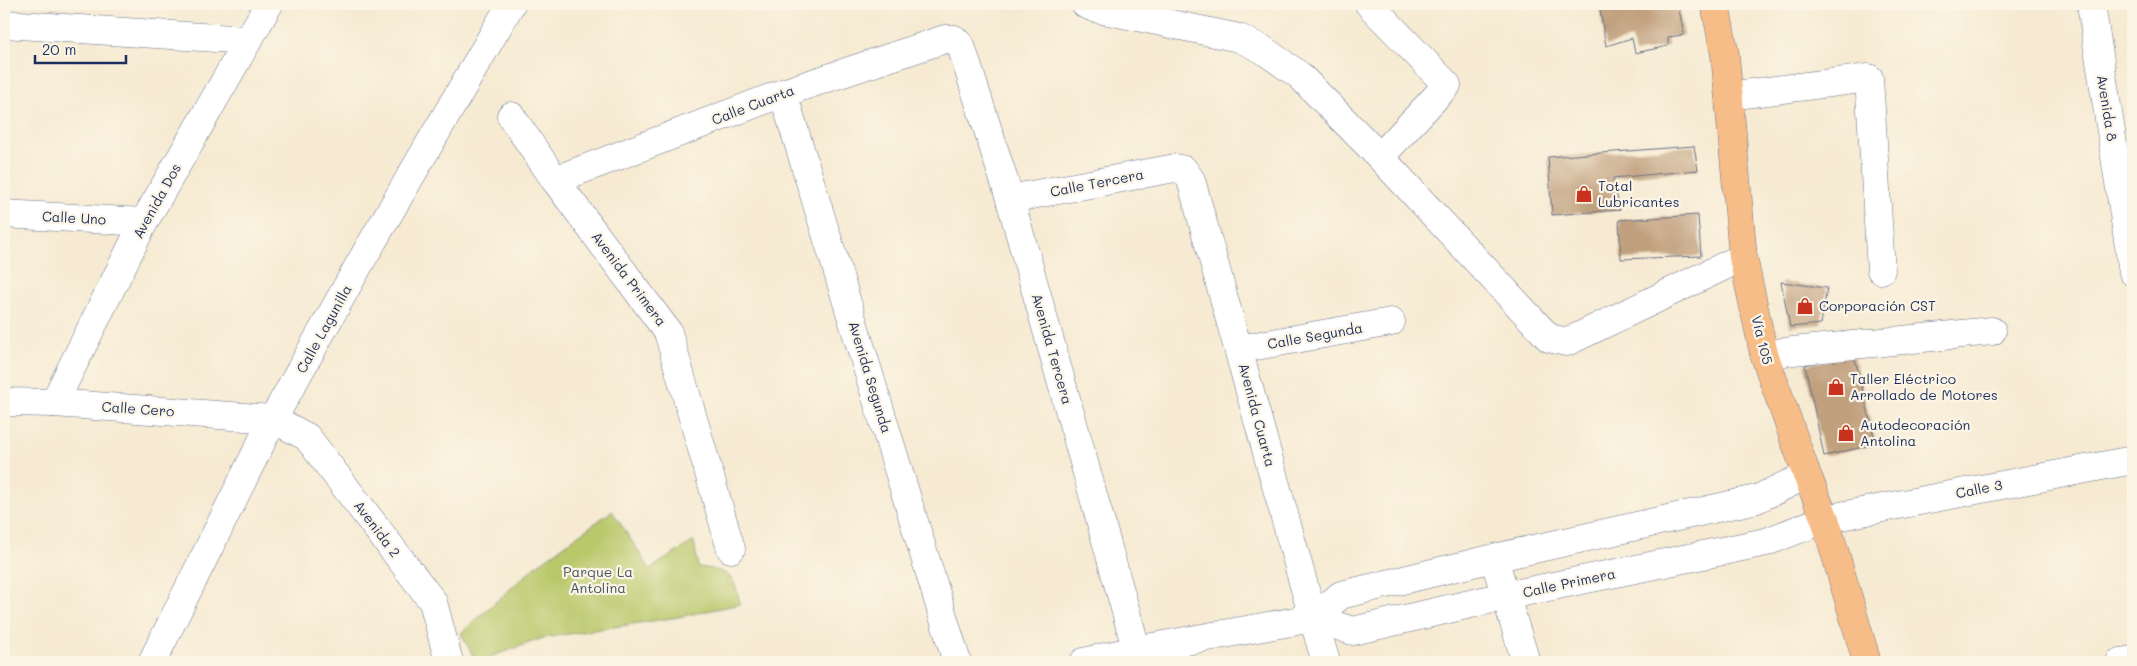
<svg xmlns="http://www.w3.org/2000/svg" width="2137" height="666" viewBox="0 0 2137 666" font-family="Mali,sans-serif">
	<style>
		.green { fill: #b9c86b; stroke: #6a7c64 }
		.building { fill: #c1a07e }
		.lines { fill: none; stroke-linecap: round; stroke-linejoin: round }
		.minor-casing { stroke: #687087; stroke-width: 29 }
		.major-casing { stroke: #687087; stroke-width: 29 }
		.minor { stroke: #fff; stroke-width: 28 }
		.major { stroke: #f7bd88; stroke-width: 28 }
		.labels { text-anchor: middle; stroke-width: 4.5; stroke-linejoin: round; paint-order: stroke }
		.street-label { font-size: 14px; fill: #1b2f5e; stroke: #fcf5e5 }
		.poi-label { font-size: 14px; fill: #1b2f5e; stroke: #fcf5e5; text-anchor: start }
		.park-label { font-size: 14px; fill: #425561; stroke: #fcf5e5 }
	</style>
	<rect width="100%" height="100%" fill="#fcf5e5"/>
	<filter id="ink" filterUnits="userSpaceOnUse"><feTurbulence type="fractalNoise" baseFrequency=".02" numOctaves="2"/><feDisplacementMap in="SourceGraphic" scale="10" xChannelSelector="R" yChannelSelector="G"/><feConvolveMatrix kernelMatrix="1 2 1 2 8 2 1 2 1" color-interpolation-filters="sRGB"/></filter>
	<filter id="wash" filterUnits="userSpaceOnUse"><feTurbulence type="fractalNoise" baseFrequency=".0096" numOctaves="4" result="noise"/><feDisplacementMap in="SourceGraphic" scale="20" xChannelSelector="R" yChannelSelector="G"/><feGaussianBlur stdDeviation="1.12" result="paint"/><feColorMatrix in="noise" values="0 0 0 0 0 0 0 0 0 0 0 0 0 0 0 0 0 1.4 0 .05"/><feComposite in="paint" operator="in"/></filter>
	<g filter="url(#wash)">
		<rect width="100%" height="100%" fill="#f6ead2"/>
		<path class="green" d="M612,511l38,58 44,-28 4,26c30,4 36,6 42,37l-62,13 -135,21 -67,24 -15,-29 76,-68z"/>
		<g id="blocks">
			<g class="building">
				<path d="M1599,4h79l6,31 -16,2v9l-33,7 -3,-15 -26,8z"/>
				<path d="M1694,146l4,24 -85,8 7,32 -68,5 -4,-58z"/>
				<path d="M1698,215l3,41 -80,3 -2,-39z"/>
				<path d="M1781,282l46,6 -6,36 -31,3z"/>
				<path d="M1854,355l22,89 -52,12 -19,-91z"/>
			</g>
		</g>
	</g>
	<g filter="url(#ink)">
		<use href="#blocks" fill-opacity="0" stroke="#687087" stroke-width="1"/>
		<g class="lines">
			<g class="minor-casing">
				<g id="minor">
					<path d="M1085,4l9,4 145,30 23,11 37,26 81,82 169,181 18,4 176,-85"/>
					<path d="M1369,4l78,81 -67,72"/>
					<path d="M2091,4l42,268"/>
					<path d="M4,24l243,16"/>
					<path d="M783,93l174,569"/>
					<path d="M1729,96l140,-18 12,192"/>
					<path d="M511,116l44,64 113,152 63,217"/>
					<path d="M555,180l228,-87 162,-54h9l7,7 49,153 130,463"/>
					<path d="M1010,199l165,-31 9,2 7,10 122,438 13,44"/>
					<path d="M4,214l140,8"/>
					<path d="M1239,349l152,-27"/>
					<path d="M1764,354l228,-23"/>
					<path d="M4,402l50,1 219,16 34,18 126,165 16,60"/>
					<path d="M54,403l90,-181 125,-218"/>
					<path d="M1494,558l32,104"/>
					<path d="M1313,618l28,-23 153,-37 263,-59 50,-24"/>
					<path d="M152,662l121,-243 87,-156 151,-259"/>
					<path d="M1084,662l52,-12 177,-32 40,13 152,-35 261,-54 59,-23 308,-59"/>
					<path d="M2120,662l13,-2"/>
				</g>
			</g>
			<g class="major-casing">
				<path id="major" d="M1715,4l10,51 18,202 21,97 43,121 18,44 42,143"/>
			</g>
			<use href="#minor" class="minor"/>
			<use href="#major" class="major"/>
		</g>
	</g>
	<defs>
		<g id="shop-bare" transform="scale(1.35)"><path d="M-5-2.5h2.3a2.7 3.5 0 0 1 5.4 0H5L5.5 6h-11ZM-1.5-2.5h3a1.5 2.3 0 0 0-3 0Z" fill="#c8321e" stroke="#fcf5e5" stroke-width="2.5" paint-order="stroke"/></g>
	</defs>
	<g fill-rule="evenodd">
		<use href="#shop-bare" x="1584" y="194"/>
		<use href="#shop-bare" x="1805" y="306"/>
		<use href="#shop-bare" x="1836" y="387"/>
		<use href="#shop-bare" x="1846" y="433"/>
	</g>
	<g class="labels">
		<g class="street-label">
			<text transform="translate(753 105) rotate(-21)" y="5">Calle Cuarta</text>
			<text transform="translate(2107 108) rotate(81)" y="5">Avenida 8</text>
			<text transform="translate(1097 183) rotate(-11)" y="5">Calle Tercera</text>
			<text transform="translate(157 201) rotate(-61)" y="5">Avenida Dos</text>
			<text transform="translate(74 218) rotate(3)" y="5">Calle Uno</text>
			<text transform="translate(629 279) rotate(53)" y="5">Avenida Primera</text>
			<text transform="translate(324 329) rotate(-61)" y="5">Calle Lagunilla</text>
			<text transform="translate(1315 336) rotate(-10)" y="5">Calle Segunda</text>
			<text transform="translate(1762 340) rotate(76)" y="5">Vía 105</text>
			<text transform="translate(1052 349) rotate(74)" y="5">Avenida Tercera</text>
			<text transform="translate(870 377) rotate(73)" y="5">Avenida Segunda</text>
			<text transform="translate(138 409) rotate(4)" y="5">Calle Cero</text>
			<text transform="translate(1257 415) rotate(75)" y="5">Avenida Cuarta</text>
			<text transform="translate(1979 489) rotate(-11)" y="5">Calle 3</text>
			<text transform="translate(377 529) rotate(53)" y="5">Avenida 2</text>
			<text transform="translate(1569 583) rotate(-12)" y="5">Calle Primera</text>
		</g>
		<g class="poi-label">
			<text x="1598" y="191">Total<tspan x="1598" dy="16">Lubricantes</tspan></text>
			<text x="1819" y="311">Corporación CST</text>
			<text x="1850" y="384">Taller Eléctrico<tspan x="1850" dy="16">Arrollado de Motores</tspan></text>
			<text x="1860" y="430">Autodecoración<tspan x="1860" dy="16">Antolina</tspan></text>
		</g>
		<g class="park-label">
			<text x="598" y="577">Parque La<tspan x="598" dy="16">Antolina</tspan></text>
		</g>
	</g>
	<rect width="2137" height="666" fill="none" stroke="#fcf5e5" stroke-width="20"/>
	<path d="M35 55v8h91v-8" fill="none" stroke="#1b2f5e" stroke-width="2.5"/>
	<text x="42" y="55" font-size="15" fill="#1b2f5e" stroke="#fcf5e5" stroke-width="4" paint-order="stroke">20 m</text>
</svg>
